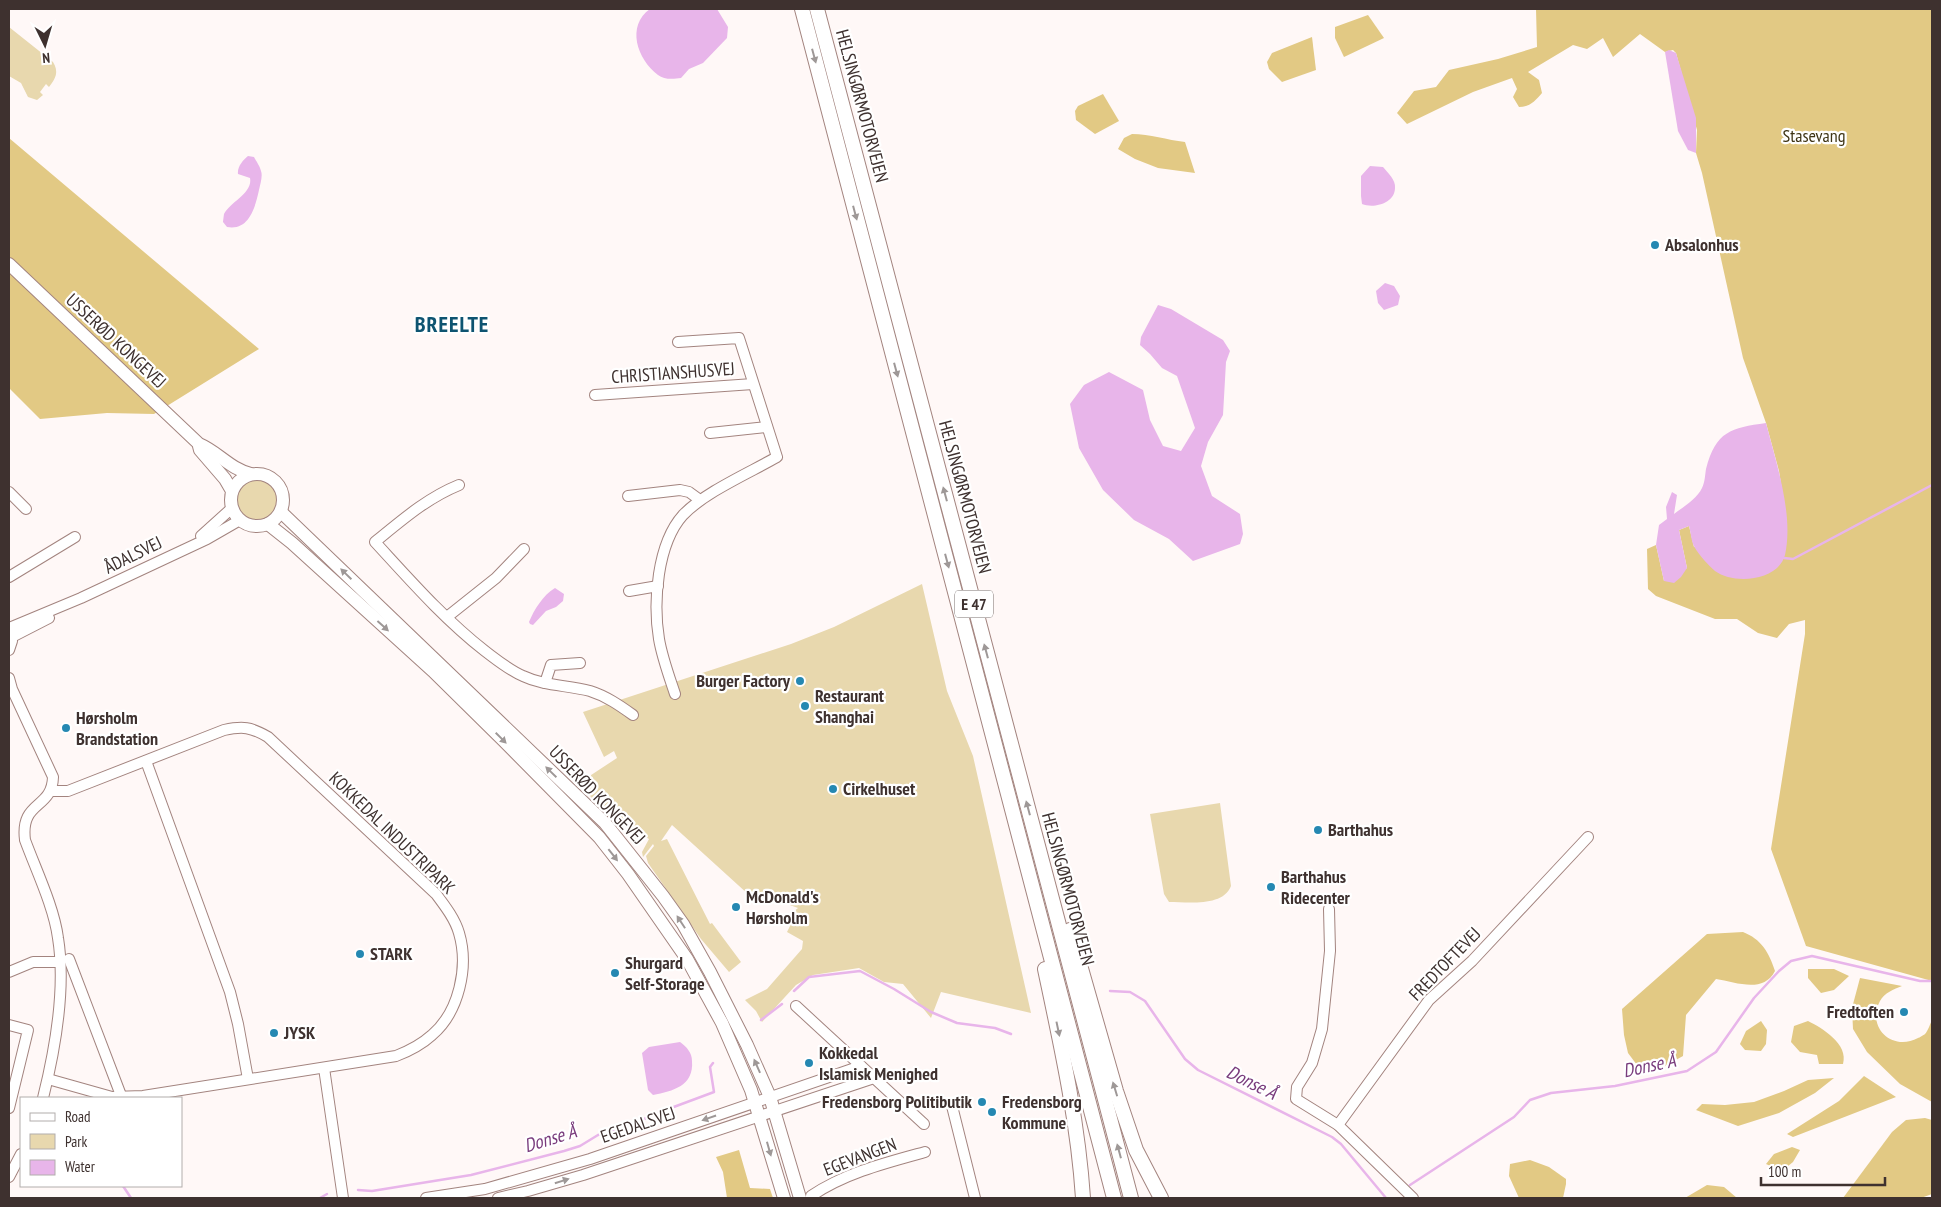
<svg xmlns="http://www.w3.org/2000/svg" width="1941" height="1207" viewBox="0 0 1941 1207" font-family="'PT Sans Narrow',sans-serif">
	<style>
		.green { fill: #e8d8ae }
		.forest { fill: #e2c984 }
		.water { fill: #e8b5ea }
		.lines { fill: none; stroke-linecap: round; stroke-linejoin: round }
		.stream { stroke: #e8b5ea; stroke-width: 2.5 }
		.minor-casing { stroke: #a3847f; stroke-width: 12 }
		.major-casing { stroke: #a3847f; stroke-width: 14 }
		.highway-casing { stroke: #a3847f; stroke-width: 16 }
		.minor { stroke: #fff; stroke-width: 10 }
		.major { stroke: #fff; stroke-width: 12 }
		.highway { stroke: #fff; stroke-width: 14 }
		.oneway { fill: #9e9897 }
		.poi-dot { fill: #2588b2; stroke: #fff; stroke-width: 2 }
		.labels { text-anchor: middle; stroke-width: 4.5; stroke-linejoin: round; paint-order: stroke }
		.shield { fill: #fff; stroke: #786f6d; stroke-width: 1 }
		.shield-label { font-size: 16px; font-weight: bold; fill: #3e312f }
		.street-label { font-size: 18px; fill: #3e312f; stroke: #fff }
		.park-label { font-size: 18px; fill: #3e3415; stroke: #fff }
		.poi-label { font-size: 18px; font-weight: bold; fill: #3e312f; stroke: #fff; text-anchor: start }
		.water-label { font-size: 19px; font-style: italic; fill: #793c7d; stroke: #fff }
		.district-label { font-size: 22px; font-weight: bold; letter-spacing: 1px; fill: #0e5471; stroke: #fff }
	</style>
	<rect width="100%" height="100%" fill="#fff8f7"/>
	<g class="green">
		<path d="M9,27l44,35c6,10 3,16 -4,25l-3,-3 -6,8 3,3 -6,5 -9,-3 -7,-14 -12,-7z"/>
		<circle cx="257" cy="500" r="21"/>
		<path d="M922,584l25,107 26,65 58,257 -90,-21 -10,26 -28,-34 -19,-2 -25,-14 -46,7 -17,10 -34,37 -6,-11 -11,-11 22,-11 35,-40 1,-8 -16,-9 4,-8 1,-11 6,-5 -19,-7 -30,-6 -77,-70 -11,16 6,-2 43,85 2,-1 29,39 -12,10 -28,-33 -53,-76 -2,-7 8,-10 -1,-2 -10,13 -1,-5 7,-13 -8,-5 -7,9 -3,-1 -1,-5 5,-6 -10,-7 -4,2 -5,-2 -36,-39 4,-2 -2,-2 35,-23 -3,-7 -10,6 -21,-45 208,-68 43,-17z"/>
		<path d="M1220,803l11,83c-8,21 -43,16 -62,16l-5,-8 -14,-80z"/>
	</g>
	<g class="forest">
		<path d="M1536,9h396v972l-126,-35 -35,-97 34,-215v-14l-16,4 -12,14 -19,-5 -21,-14h-22l-59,-23 -8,-7 -1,-40 9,-4 8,36 23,-13 -8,-38 10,-4 5,21 93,-9 -1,-22 -7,-45 -13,-48 -23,-65 -41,-185 -6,-20 1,-23 -21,-77 -3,-3 -8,2 -25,-18 -27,23 -10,-19 -16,11 -14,-4 -45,27 11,8 3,13c-7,8 -12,14 -23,14l-6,-10 4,-8 -5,-11 -39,14 -66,32 -10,-11 17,-22 22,-4 13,-17 49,-11 39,-12z"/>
		<path d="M1368,15l16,23 -40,19 -9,-19v-11z"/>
		<path d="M1312,37l4,33 -34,12 -13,-13 -2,-7 5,-9z"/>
		<path d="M1103,94l16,27 -24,13 -19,-14 -1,-9 3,-5z"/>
		<path d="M1132,134c18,0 35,6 53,8l10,31 -37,-5 -23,-9 -17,-10 6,-11z"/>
		<path d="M9,138l250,211 -105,65 -47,-1 -67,6 -31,-31z"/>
		<path d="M1743,932c18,7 26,20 32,39 -12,23 -39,11 -59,8l-30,36 -3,41 -20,11 -20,6 -15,-20 -4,-18 -2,-26 85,-75z"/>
		<path d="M1808,969h26l15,7 -15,14 -13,3 -13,-15z"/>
		<path d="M1860,978l42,8c-8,3 -18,7 -22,15 -14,26 12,51 38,37 1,0 7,-4 7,-4 3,-3 5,-10 7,-14v82l-32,-18 -33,-32 -14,-23 -1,-21z"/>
		<path d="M1761,1021l6,9 -1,14 -5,7 -16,-1 -5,-6 6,-13z"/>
		<path d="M1808,1021c14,7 41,23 35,43h-24l-2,-9 -17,-3 -9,-10 3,-16z"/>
		<path d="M1864,1076l32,21 -103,40 -6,-3 52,-33z"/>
		<path d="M1834,1078l-19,15 -36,20 -41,13 -42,-16 6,-6 23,1 29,-3 30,-11 24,-11z"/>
		<path d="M1925,1118l7,2v74l-11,4h-78l49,-66 14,-12z"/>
		<path d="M1792,1147l8,3 -7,12 -11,9 -16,-7 8,-10z"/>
		<path d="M739,1150l11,38 20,1 3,9h-46l-4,-26 -7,-15z"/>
		<path d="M1530,1160l19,7 17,12v5l-3,14h-44l-10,-22 1,-12z"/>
		<path d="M1707,1185l17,2 13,11h-52z"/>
	</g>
	<g class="water">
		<path d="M650,9h67l11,18 -1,11 -24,25 -14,6 -8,9c-7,1 -17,2 -23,-3 -21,-16 -32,-49 -8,-66z"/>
		<path d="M1669,50l7,3 20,65v35l-8,-3 -10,-19 -13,-79z"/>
		<path d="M248,156l6,1c2,4 6,9 7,14 2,5 -1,14 -2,19 -4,18 -10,41 -32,37l-4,-5c0,0 1,-8 1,-8 6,-12 29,-21 26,-36l-12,-4c-1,-7 5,-14 10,-18z"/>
		<path d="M1370,166l13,1c5,6 13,13 12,21 0,15 -21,21 -33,16l-1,-8v-20z"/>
		<path d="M1385,283l9,3 6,10 -2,9 -14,5 -6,-7 -2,-12z"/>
		<path d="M1158,305l13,4 52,31 7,11 -4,11 -3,53 -15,27 -7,24 11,30 28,18 3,20 -3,10 -47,17 -24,-22 -35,-19 -31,-30 -24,-42 -9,-44 14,-19 25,-13 34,18 7,30 13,26 18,5 14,-23 -18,-52 -15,-8 -12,-14 -10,-9 1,-8z"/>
		<path d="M1766,423c10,39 28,92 19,132 -7,26 -51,30 -70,16 -6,-5 -16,-16 -20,-23 -4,-6 -4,-16 -6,-22l-10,4 8,38 -6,9 -7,6 -10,-2 -8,-36 3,-20 8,-6 -1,-12 6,-15 5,3 -3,19c9,-7 23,-15 28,-26 3,-6 3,-13 4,-19 10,-38 25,-41 60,-46z"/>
		<path d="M555,588l9,6 -1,7 -7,6 -10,4 -13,14 -3,-1 -1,-2c5,-12 14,-27 26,-34z"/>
		<path d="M680,1042c7,5 12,11 12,19 2,25 -19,30 -39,34l-5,-5 -6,-37 7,-6z"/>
	</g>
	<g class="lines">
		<g class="stream">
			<path d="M1784,558l9,1 139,-74"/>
			<path d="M794,991l15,-14 51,-6 34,18 37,23 26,11 38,5 16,6"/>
			<path d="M1110,991l20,1 15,9 40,58 13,11 134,67 9,7 45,54"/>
			<path d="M761,1020l21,-16"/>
			<path d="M1410,1185l104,-68 16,-17 21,-7 64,-7 72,-15 29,-19 38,-54 25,-27 12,-10 21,-5 108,25h12"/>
			<path d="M123,1186l8,12"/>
			<path d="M358,1190l14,1 99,-16 93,-24 16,-5 18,-11 34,-11 39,-16 43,-16 -4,-25 3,-4"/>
			<path d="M320,1198l7,-4"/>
		</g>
		<g class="minor-casing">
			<g id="minor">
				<path d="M595,395l158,-11"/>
				<path d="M710,433l57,-6"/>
				<path d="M459,485c-32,13 -57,35 -84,57 35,38 69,77 110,109 12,9 24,19 38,25 21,10 44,9 67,15 16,5 29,14 43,24"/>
				<path d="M9,492l17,17"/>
				<path d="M628,496l52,-6 9,2 11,8"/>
				<path d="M201,536l31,-28"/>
				<path d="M9,577l66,-40"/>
				<path d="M629,591l29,-5"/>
				<path d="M447,617l49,-39 28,-29"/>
				<path d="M9,628l72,-30 126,-59 33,-19"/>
				<path d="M12,637l37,-19"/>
				<path d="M9,650l3,-9 -1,-8"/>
				<path d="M9,678l3,11 41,88c-1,33 -33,23 -28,63 11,30 29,67 33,98 8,50 -3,112 -15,160"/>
				<path d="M545,683l6,-18 29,-2"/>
				<path d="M675,694c-6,-18 -13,-37 -16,-55 -6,-37 -2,-95 24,-124 22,-23 66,-42 94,-58l-38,-119 -61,4"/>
				<path d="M146,761l84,231 8,32 10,55"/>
				<path d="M1329,909l1,42 -8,78 -10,34 -15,24 -1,12 42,26 75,73"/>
				<path d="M69,959l53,139"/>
				<path d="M9,972l24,-10h27"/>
				<path d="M796,1006l128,118"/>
				<path d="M9,1025l19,5 -19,78"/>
				<path d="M324,1068l19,130"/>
				<path d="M48,1079l64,18 31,-1 253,-40c13,-5 25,-11 36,-21 27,-23 37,-68 27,-102 -4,-14 -14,-27 -23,-39l-168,-157c-17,-10 -25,-11 -44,-7l-156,61h-17"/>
				<path d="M952,1106l23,92"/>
				<path d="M1338,1125l91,-125 43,-39 116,-124"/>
				<path d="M9,1177l12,-23"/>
				<path d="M426,1198l59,-9 105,-30 271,-93"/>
				<path d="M498,1198l30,-7 55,-16 291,-97"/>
				<path d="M811,1198v-2c34,-23 74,-33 114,-44"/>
			</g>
		</g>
		<g class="major-casing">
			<g id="major">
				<path d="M9,264l190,180c19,8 31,25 52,30"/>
				<path d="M199,446l1,4 25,29 7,12"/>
				<circle cx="257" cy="500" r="26"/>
				<path d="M281,512l324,311 58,73 20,28 27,48 37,73 23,52 30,101"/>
				<path d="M268,524l24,19 141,128 71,70 95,96 29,37 59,85 35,64 29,67 33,108"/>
			</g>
		</g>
		<g class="highway-casing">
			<g id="highway">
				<path d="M802,9l312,1189"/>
				<path d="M817,9l314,1189"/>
				<path d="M1070,930l46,161 20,59 25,48"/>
				<path d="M1045,969c16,76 33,152 38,229"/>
			</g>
		</g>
		<use href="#minor" class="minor"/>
		<use href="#major" class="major"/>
		<use href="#highway" class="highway"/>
	</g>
	<defs><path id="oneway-solid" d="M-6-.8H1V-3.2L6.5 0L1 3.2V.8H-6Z" transform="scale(1.25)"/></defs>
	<g class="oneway">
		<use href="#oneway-solid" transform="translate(814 56) rotate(75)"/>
		<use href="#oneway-solid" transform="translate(855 213) rotate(75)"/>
		<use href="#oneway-solid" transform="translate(896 370) rotate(75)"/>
		<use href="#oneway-solid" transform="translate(945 494) rotate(-105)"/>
		<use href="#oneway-solid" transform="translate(947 561) rotate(75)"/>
		<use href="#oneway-solid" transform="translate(346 574) rotate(-136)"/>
		<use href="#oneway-solid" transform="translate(383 626) rotate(42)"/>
		<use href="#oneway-solid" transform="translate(986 651) rotate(-105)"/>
		<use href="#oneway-solid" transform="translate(501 738) rotate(45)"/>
		<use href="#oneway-solid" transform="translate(551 772) rotate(-136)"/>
		<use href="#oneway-solid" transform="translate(1028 808) rotate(-105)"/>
		<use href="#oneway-solid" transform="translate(613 855) rotate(52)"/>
		<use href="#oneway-solid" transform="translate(681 922) rotate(-123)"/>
		<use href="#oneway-solid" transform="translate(1058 1029) rotate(78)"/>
		<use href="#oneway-solid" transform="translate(757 1066) rotate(-114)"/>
		<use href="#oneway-solid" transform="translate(1115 1089) rotate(-107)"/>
		<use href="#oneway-solid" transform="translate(709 1118) rotate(161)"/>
		<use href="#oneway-solid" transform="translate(769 1149) rotate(74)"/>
		<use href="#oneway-solid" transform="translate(1119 1151) rotate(-105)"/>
		<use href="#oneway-solid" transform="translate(562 1181) rotate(-17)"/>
	</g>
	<g class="poi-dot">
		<circle cx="1655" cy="245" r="5"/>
		<circle cx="800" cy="681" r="5"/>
		<circle cx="805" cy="706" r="5"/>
		<circle cx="66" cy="728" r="5"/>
		<circle cx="833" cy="789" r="5"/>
		<circle cx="1318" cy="830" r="5"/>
		<circle cx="1271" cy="887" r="5"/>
		<circle cx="736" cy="907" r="5"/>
		<circle cx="360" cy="954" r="5"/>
		<circle cx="615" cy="973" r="5"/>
		<circle cx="1904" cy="1012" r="5"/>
		<circle cx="274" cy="1033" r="5"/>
		<circle cx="809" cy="1063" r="5"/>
		<circle cx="982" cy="1102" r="5"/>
		<circle cx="992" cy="1112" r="5"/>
	</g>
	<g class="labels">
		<rect class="shield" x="955" y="590.5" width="38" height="27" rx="4"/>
		<g class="shield-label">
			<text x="974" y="610">E 47</text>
		</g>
		<g class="street-label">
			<text transform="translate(862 106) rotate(75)" y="6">HELSINGØRMOTORVEJEN</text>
			<text transform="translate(116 341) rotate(43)" y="6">USSERØD KONGEVEJ</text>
			<text transform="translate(673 373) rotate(-4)" y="6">CHRISTIANSHUSVEJ</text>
			<text transform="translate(965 497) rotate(75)" y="6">HELSINGØRMOTORVEJEN</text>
			<text transform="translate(133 555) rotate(-26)" y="6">ÅDALSVEJ</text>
			<text transform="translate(597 795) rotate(46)" y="6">USSERØD KONGEVEJ</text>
			<text transform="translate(392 833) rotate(44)" y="6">KOKKEDAL INDUSTRIPARK</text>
			<text transform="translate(1068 889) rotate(75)" y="6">HELSINGØRMOTORVEJEN</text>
			<text transform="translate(1445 964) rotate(-46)" y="6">FREDTOFTEVEJ</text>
			<text transform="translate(638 1125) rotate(-19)" y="6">EGEDALSVEJ</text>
			<text transform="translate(860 1157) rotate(-21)" y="6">EGEVANGEN</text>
		</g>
		<g class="park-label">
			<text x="1814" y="142">Stasevang</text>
		</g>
		<g class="poi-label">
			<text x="1665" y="251">Absalonhus</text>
			<text x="790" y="687" text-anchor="end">Burger Factory</text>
			<text x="815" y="702">Restaurant<tspan x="815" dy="21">Shanghai</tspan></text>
			<text x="76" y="724">Hørsholm<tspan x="76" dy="21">Brandstation</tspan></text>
			<text x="843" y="795">Cirkelhuset</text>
			<text x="1328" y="836">Barthahus</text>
			<text x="1281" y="883">Barthahus<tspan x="1281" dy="21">Ridecenter</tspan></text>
			<text x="746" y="903">McDonald's<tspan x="746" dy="21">Hørsholm</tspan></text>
			<text x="370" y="960">STARK</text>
			<text x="625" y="969">Shurgard<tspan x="625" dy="21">Self-Storage</tspan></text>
			<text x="1894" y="1018" text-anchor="end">Fredtoften</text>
			<text x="284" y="1039">JYSK</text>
			<text x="819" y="1059">Kokkedal<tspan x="819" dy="21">Islamisk Menighed</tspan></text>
			<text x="972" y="1108" text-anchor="end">Fredensborg Politibutik</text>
			<text x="1002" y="1108">Fredensborg<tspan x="1002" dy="21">Kommune</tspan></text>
		</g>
		<g class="water-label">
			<text transform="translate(1649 1065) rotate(-12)" y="7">Donse Å</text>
			<text transform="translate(1252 1082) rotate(26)" y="7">Donse Å</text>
			<text transform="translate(550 1138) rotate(-17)" y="7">Donse Å</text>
		</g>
		<g class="district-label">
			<text x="452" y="332">BREELTE</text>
		</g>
	</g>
	<rect width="1941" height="1207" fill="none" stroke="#3e312f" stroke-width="20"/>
	<rect x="20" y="1097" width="162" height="90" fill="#ffffff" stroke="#b2adac"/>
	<rect x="30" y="1113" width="25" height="8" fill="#ffffff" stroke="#b2adac"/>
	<text x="65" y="1122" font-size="15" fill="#3e312f">Road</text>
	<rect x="30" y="1134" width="25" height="15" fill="#e8d8ae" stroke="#b2adac"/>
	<text x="65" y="1147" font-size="15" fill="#3e312f">Park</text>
	<rect x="30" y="1160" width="25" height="15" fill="#e8b5ea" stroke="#b2adac"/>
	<text x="65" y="1172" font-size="15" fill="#3e312f">Water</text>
	<g transform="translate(45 45) rotate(175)" stroke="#ffffff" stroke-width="4" paint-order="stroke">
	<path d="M0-4L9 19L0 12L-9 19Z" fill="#3e312f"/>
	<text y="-8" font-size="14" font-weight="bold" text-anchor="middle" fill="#3e312f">N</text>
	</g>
	<path d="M1761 1177v8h124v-8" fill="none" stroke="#3e312f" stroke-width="2.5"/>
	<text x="1768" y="1177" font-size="15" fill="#3e312f" stroke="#ffffff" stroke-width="4" paint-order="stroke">100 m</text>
</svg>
